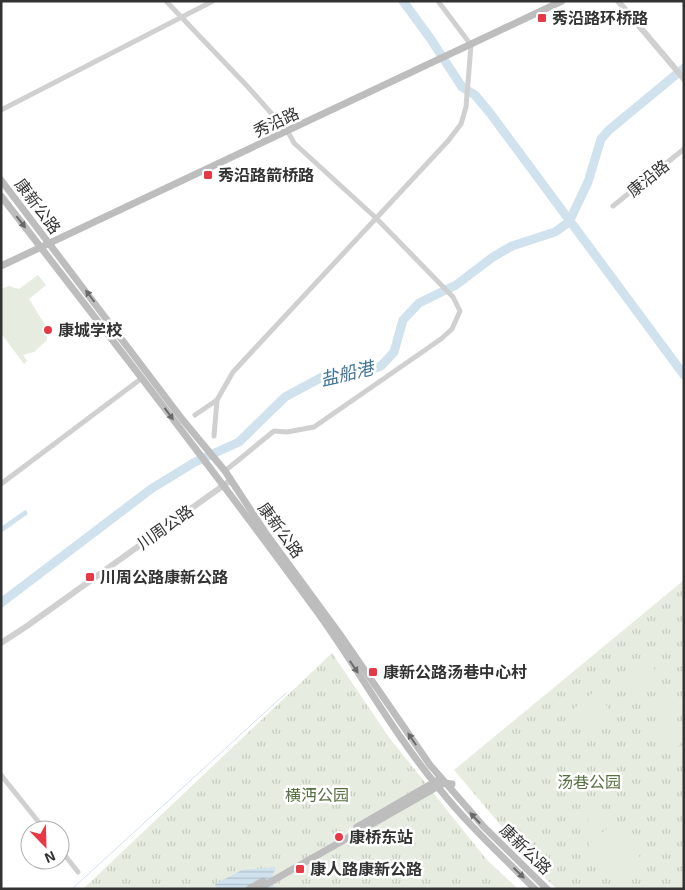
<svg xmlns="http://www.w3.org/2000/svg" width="685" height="890" viewBox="0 0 685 890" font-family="'Exo 2','Noto Sans SC',sans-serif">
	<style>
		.park { fill: url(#park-tufts) }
		.pitch { fill: #e6ecdf }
		.water { fill: url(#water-rules) }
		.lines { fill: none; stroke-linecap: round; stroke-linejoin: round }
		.stream { stroke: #cfe2ee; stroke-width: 1 }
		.canal { stroke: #cfe2ee; stroke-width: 5 }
		.river { stroke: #cfe2ee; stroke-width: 9 }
		.minor { stroke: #d0d0d0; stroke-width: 5 }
		.tertiary { stroke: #d0d0d0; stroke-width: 6 }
		.secondary { stroke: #bdbdbd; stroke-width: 7 }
		.oneway { fill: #6a6a6a }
		.poi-dot { fill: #e63946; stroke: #fff; stroke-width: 2 }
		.labels { text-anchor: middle; stroke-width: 5; stroke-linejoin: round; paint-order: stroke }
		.poi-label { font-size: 16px; font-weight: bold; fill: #333; stroke: #fff; text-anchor: start }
		.street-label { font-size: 16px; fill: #333; stroke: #fff }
		.park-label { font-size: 16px; fill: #56703f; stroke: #fff }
		.water-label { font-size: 18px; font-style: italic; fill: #3f7597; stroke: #fff }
	</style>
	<defs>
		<pattern id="park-tufts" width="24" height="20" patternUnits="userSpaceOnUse" patternTransform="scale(1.25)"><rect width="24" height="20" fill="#e6ecdf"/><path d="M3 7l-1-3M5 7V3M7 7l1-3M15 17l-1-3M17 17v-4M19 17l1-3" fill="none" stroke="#c6cbc0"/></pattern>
		<pattern id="water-rules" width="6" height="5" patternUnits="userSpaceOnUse" patternTransform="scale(1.25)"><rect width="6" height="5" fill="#cfe2ee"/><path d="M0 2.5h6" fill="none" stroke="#b2c2cd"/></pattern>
	</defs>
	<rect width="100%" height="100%" fill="#fff"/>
	<g class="park">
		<path d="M684,580v309h-127l-11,-10 -92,-109z"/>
		<path d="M332,653l56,83 98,123 32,30h-435z"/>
	</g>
	<g class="pitch">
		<path d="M38,275l8,10 -17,14 18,29v12l-13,12 -11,3 4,6 -3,3 -23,-31v-44l8,-3 10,3z"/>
		<path d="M647,663l5,1 3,6c-3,7 -17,19 -26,19 -2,0 -5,-1 -8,-2l-1,-2c2,-19 10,-16 27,-22z"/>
		<path d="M663,689l15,19 -10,8 -15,-19z"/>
		<path d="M595,691l15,19 -23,19 -15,-19z"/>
		<path d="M670,723l14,18 -11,9 -14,-18z"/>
		<path d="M593,797l17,21 -15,11 -16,-21z"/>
		<path d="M613,824l30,37 -26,20 -29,-37z"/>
	</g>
	<path class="water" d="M276,867l-5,13 4,9h-58l-2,-5 27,-14z"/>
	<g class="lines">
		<path class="stream" d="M72,889l214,-196"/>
		<path class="canal" d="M1,530l24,-17"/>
		<g class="river">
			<path d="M403,1l27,37 32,49 13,8 15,18 194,262"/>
			<path d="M1,603l150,-114 44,-27 44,-20 46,-45 39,-21 43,-5 14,-5 13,-14 9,-32 16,-17 37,-18 37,-28 19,-11 43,-14 14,-10 19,-40 13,-43 8,-9 75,-62"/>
		</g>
		<g class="minor">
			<path d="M166,1l81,85 41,46 6,11 82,75 77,79 7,14 -8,18 -11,10 -127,88 -27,5 -13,-1 -49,40"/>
			<path d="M1,110l212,-109"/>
			<path d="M613,206l71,-57"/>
			<path d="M195,415l22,-15"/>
			<path d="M214,436l3,-36 16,-28 215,-231 13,-17 5,-17 5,-62 -33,-44"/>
			<path d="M1,484l141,-106"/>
			<path d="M1,775l44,55"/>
			<path d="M60,849l18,23"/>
		</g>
		<g class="tertiary">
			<path d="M618,1l66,78"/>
			<path d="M1,643l26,-17 204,-146"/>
		</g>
		<g class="secondary">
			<path d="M1,180l181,239 43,52 40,61 74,101 91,132 54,62 63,62"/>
			<path d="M1,196c107,138 214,276 317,417 41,57 75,120 120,174 29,37 64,69 97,102"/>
			<path d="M1,266l561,-265"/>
			<path d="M357,827l81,-47"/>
			<path d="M249,889l14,-8"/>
			<path d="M258,889l186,-106 8,1"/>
		</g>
	</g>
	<defs><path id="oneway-solid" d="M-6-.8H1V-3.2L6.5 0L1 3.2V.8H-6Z" transform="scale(1.25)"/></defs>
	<g class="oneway">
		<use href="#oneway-solid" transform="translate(21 222) rotate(52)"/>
		<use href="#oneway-solid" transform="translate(90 296) rotate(-127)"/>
		<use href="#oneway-solid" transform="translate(169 414) rotate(54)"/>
		<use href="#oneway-solid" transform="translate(354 667) rotate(56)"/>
		<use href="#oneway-solid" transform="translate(412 739) rotate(-124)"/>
		<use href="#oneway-solid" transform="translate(475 818) rotate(-133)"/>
		<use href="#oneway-solid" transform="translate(519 873) rotate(44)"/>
	</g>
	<g class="poi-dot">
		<rect x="537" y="13" width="10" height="10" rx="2.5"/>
		<rect x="203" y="170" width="10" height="10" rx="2.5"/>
		<circle cx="48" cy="330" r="5"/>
		<rect x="85" y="572" width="10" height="10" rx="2.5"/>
		<rect x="368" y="667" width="10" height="10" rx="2.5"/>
		<circle cx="339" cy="837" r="5"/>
		<rect x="295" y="864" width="10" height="10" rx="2.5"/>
	</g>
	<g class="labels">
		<g class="poi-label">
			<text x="552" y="24">秀沿路环桥路</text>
			<text x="218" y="181">秀沿路箭桥路</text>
			<text x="58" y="336">康城学校</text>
			<text x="100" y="583">川周公路康新公路</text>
			<text x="383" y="678">康新公路汤巷中心村</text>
			<text x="349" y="843">康桥东站</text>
			<text x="310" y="875">康人路康新公路</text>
		</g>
		<g class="street-label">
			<text transform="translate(276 122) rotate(-25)" y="6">秀沿路</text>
			<text transform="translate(648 178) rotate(-39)" y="6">康沿路</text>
			<text transform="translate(38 206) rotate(53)" y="6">康新公路</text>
			<text transform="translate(165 527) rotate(-35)" y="6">川周公路</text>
			<text transform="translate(281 530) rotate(54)" y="6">康新公路</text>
			<text transform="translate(526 849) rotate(44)" y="6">康新公路</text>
		</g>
		<g class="park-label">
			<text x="589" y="788">汤巷公园</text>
			<text x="317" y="801">横沔公园</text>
		</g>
		<g class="water-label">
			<text transform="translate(347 374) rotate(-13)" y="6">盐船港</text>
		</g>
	</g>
	<rect width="685" height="890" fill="none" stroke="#333333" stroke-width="5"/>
	<g transform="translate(45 845) rotate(157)"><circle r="24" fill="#ffffff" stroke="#adadad"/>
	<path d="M0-4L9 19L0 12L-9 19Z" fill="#e63946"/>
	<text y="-8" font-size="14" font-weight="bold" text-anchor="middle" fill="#333333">N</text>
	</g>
</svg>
